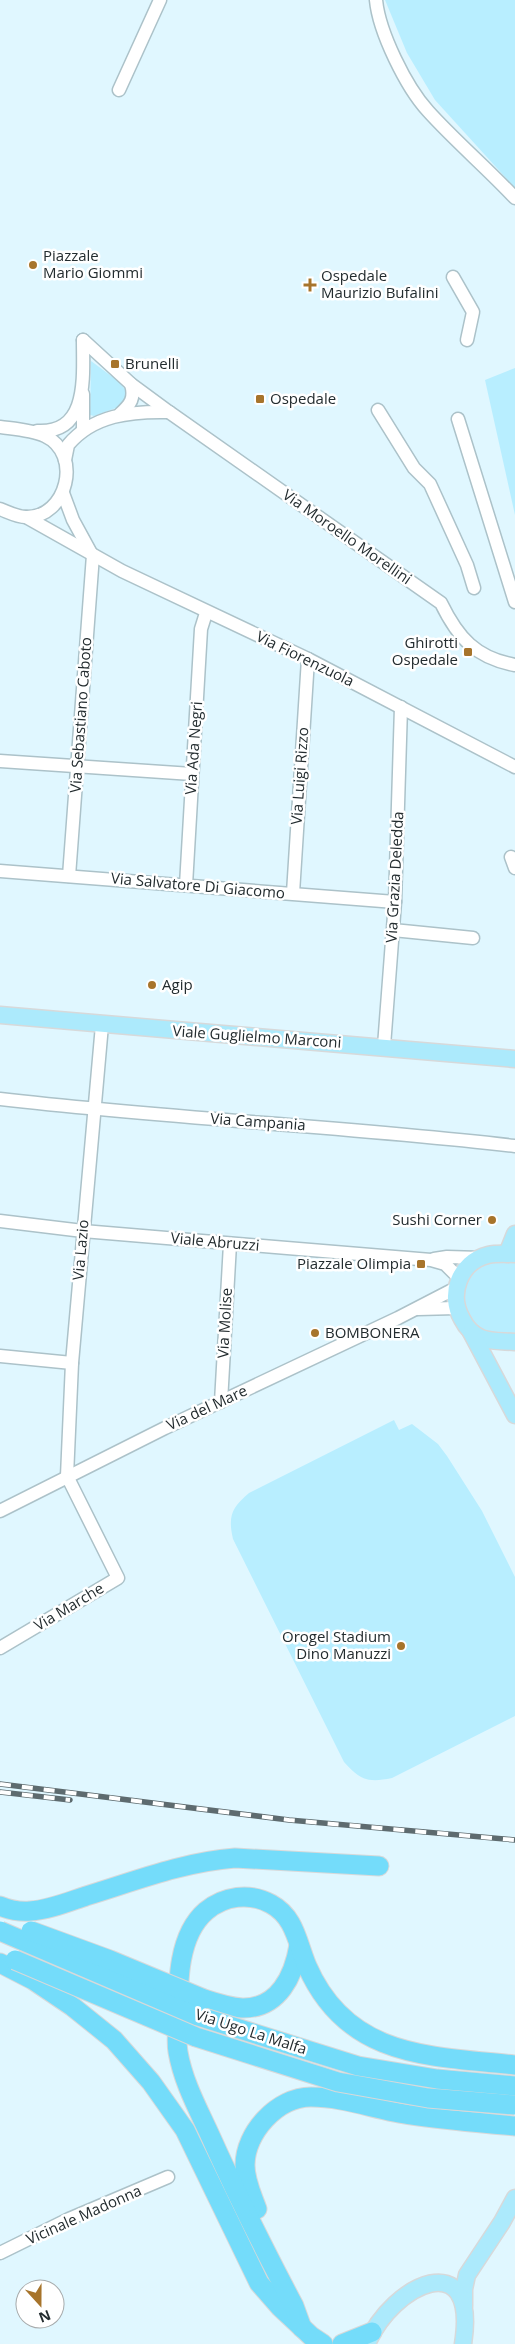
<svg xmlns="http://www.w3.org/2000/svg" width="515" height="2344" viewBox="0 0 515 2344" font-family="'Open Sans',sans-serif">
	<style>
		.green { fill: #b8eeff }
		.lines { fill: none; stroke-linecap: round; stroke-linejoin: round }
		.minor-casing { stroke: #acc2c9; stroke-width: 15 }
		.major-casing { stroke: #d7d9da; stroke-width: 19 }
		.highway-casing { stroke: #d7d9da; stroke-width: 21 }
		.minor { stroke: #fff; stroke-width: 12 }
		.major { stroke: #aceafc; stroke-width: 16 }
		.highway { stroke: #74dcfa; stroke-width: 19 }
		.rail-casing { stroke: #5e6b6f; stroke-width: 5.5 }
		.rail { stroke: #fff; stroke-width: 4; stroke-dasharray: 11; stroke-linecap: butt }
		.highway-bridge-casing { stroke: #d7d9da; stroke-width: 21; stroke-linecap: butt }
		.highway-bridge { stroke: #74dcfa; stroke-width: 19 }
		.poi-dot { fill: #a7742b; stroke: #fff; stroke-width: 2 }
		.labels { text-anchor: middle; stroke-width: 5; stroke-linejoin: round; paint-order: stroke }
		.poi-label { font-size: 15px; fill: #232c2f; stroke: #fff; text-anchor: start }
		.street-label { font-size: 15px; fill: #232c2f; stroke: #fff }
	</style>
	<rect width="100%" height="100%" fill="#e0f7ff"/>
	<g class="green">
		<path d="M385,0h130v188l-80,-88 -28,-47z"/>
		<path d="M91,361l27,20 12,14 -6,10 -30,11 -4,-1z"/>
		<path d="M515,368v147l-30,-135z"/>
		<path d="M497,1260l18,2v72l-34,-1c-5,-6 -13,-13 -15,-19 -11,-26 8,-48 31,-54z"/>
		<path d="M394,1420l5,10 13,-6 26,20 9,12 35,55 33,66v139l-123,62c-24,5 -32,2 -48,-16l-111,-223c-5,-22 -2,-31 16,-46z"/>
	</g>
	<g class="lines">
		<g class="minor-casing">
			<g id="minor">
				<path d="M376,0c3,32 30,87 52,111 27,30 59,57 87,87"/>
				<path d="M119,90l41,-90"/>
				<path d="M453,277l20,35 -6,28"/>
				<path d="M83,340l48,44 38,28 272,191c17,35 35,55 74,62"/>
				<path d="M378,410l36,58 16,16 37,81 7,23"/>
				<path d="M120,414c11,-10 15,-16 11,-30"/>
				<path d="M458,419l57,183"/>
				<path d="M0,427c15,2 32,3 45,9 38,18 22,82 -19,81 -9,0 -18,-5 -26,-8"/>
				<path d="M83,429v-35"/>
				<path d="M37,431c52,3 46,-54 46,-91"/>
				<path d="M65,460l3,-15c25,-30 63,-34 101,-33"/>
				<path d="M63,493l10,27 18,33"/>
				<path d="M26,517l96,54 186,88 207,108"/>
				<path d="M0,761l192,13"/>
				<path d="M511,857l4,11"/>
				<path d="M0,871l395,31"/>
				<path d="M69,876l24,-321"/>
				<path d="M186,885l15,-256 5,-16"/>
				<path d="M293,893l15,-234"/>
				<path d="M393,930l80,8"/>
				<path d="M384,1046l11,-144 6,-195"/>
				<path d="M0,1099c171,20 344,27 515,47"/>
				<path d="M0,1221l83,10 348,29 14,4 15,15"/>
				<path d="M434,1259l13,-2 34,1"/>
				<path d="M418,1309l38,-1"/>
				<path d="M0,1356l72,7"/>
				<path d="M221,1402l9,-158"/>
				<path d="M0,1511l165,-83 233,-110 58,-30"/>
				<path d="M0,1648l118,-70 -51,-102 5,-113 30,-338"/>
				<path d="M0,2253l69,-34 99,-42"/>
			</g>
		</g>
		<g class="major-casing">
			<g id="major">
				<path d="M0,1015l515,44"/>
				<path d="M507,1254l8,-20"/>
				<path d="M515,1254c-9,0 -18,-1 -27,1 -29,7 -40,40 -26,64 4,8 10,15 19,19 10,4 23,3 34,4"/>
				<path d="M471,1332l44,83"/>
				<path d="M464,2306v-17l3,-14 35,-53 13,-24"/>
				<path d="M367,2344c25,-60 112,-101 96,0"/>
			</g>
		</g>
		<g class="highway-casing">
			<g id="highway">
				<path d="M0,1906c10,4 19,6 30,5 19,-1 38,-9 56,-15 49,-15 97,-34 149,-38l144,8"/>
				<path d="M0,1963l33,17 40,27 41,33 37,42 34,48 74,153 21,24 31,29 12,8"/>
				<path d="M204,1999c12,4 25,8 38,9 37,1 52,-33 57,-63"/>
				<path d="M257,2209c-5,-14 -12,-28 -12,-44 0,-32 32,-68 66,-68 34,0 68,14 101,18 34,5 69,8 103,11"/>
				<path d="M302,2328l-8,-22c-30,-57 -59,-115 -85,-173 -12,-26 -26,-52 -31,-81 -2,-10 0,-22 0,-32 0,-35 -1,-84 28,-109 18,-15 43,-19 65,-7 24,13 26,38 36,62 40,92 122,90 208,99"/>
				<path d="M342,2344l30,-12"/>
			</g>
		</g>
		<use href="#minor" class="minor"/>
		<use href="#major" class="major"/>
		<use href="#highway" class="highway"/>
		<g class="rail-casing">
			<g id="rail">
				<path d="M0,1784l289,36 226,20"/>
				<path d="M0,1792l70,8"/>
			</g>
		</g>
		<use href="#rail" class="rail"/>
		<g class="highway-bridge-casing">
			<g id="highway-bridge">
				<path d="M0,1931l198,85 160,50 79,13 78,7"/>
				<path d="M31,1931l79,29 94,39"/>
				<path d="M15,1960l181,77 142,45 90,16 87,7"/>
			</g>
		</g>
		<use href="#highway-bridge" class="highway-bridge"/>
	</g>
	<g class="poi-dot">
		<circle cx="33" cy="265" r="5"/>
		<path d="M307.5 277.5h5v5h5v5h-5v5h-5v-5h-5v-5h5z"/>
		<rect x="110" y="359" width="10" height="10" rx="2.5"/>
		<rect x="255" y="394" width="10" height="10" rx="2.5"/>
		<rect x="463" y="647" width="10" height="10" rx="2.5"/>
		<circle cx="152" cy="985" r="5"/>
		<circle cx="492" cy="1220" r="5"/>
		<rect x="416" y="1259" width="10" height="10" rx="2.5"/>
		<circle cx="315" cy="1333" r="5"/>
		<circle cx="401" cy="1646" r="5"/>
	</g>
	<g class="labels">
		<g class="poi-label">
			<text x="43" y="261">Piazzale<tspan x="43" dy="17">Mario Giommi</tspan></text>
			<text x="321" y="281">Ospedale<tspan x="321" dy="17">Maurizio Bufalini</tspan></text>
			<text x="125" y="369">Brunelli</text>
			<text x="270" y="404">Ospedale</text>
			<text x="458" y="648" text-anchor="end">Ghirotti<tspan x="458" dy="17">Ospedale</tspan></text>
			<text x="162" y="990">Agip</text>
			<text x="482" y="1225" text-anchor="end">Sushi Corner</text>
			<text x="411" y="1269" text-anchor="end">Piazzale Olimpia</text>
			<text x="325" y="1338">BOMBONERA</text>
			<text x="391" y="1642" text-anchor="end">Orogel Stadium<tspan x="391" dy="17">Dino Manuzzi</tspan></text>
		</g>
		<g class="street-label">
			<text transform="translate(347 537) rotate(35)" y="5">Via Moroello Morellini</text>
			<text transform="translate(305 659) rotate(26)" y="5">Via Fiorenzuola</text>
			<text transform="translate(81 715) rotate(-86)" y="5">Via Sebastiano Caboto</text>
			<text transform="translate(194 748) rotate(-86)" y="5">Via Ada Negri</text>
			<text transform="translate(300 776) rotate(-86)" y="5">Via Luigi Rizzo</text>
			<text transform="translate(395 877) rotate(-87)" y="5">Via Grazia Deledda</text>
			<text transform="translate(198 886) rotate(5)" y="5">Via Salvatore Di Giacomo</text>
			<text transform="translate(257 1037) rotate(4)" y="5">Viale Guglielmo Marconi</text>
			<text transform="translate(258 1122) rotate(4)" y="5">Via Campania</text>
			<text transform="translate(215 1242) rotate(5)" y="5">Viale Abruzzi</text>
			<text transform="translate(81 1250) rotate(-85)" y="5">Via Lazio</text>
			<text transform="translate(225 1323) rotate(-87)" y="5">Via Molise</text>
			<text transform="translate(207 1408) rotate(-25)" y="5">Via del Mare</text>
			<text transform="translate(69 1607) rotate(-31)" y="5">Via Marche</text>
			<text transform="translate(251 2032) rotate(18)" y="5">Via Ugo La Malfa</text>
			<text transform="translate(84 2215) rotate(-24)" y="5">Vicinale Madonna</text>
		</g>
	</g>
	<g transform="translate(40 2304) rotate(159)"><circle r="24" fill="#ffffff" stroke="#a7abac"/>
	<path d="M0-4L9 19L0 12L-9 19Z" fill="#a7742b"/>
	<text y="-8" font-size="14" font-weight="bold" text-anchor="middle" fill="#232c2f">N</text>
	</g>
</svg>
